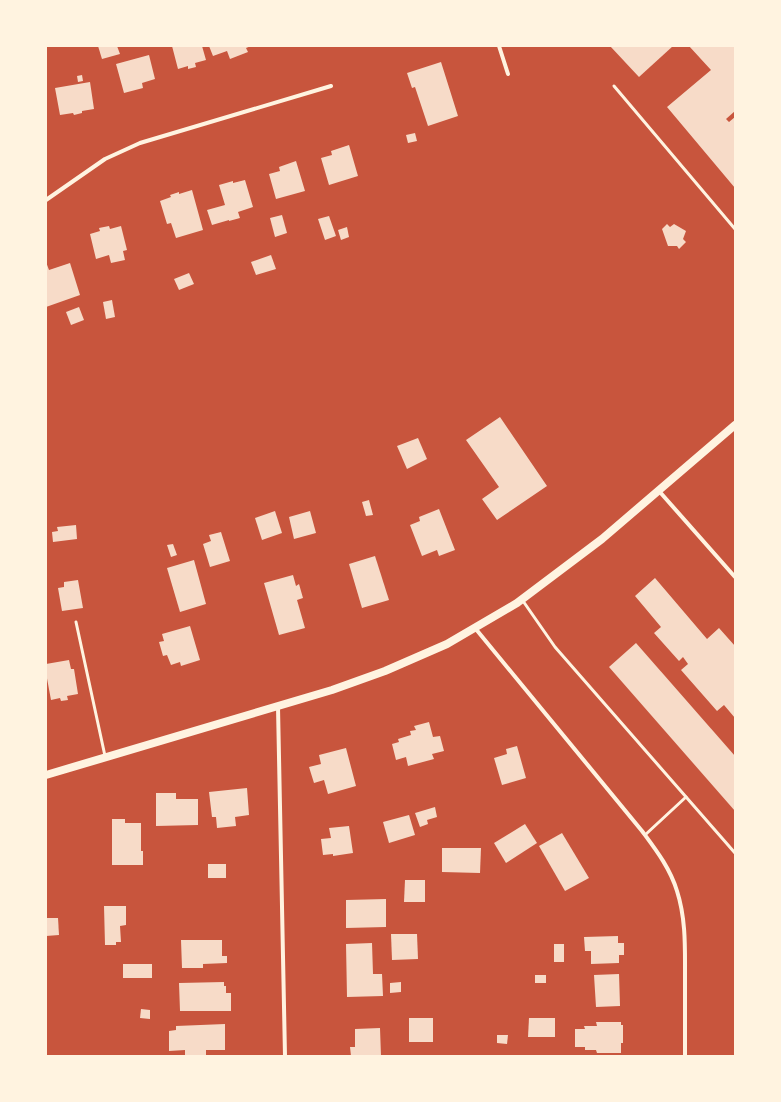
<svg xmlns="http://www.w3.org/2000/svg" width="781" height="1102" viewBox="0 0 781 1102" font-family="Raleway,sans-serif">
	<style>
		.building { fill: #f7dbc8 }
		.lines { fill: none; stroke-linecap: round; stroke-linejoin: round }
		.service { stroke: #fff3e0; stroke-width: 3 }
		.minor { stroke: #fff3e0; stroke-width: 4 }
		.secondary { stroke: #fff3e0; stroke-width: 8 }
	</style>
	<rect width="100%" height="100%" fill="#c8553d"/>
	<g class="building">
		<path d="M98,46h19l3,8 -18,5z"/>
		<path d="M172,46h30l4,14 -11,3 1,4 -8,2v-3l-10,3z"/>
		<path d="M209,46h42l-5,2 2,4 -18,7 -3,-8 -14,5z"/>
		<path d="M610,46h63l-34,31z"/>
		<path d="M689,46h46v65l-9,8 3,3 6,-5v71l-68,-81 44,-37z"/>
		<path d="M149,55l6,24 -13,4 1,5 -19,5 -8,-29z"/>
		<path d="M441,62l17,54 -30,10 -13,-39 -3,1 -5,-15z"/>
		<path d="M82,75l1,6 -5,1 -1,-6z"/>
		<path d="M90,82l4,27 -12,2v2l-8,2 -1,-2 -13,2 -5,-27z"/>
		<path d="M415,133l2,8 -9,2 -2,-8z"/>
		<path d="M349,145l9,31 -29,9 -8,-27 11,-3 -1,-4z"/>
		<path d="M296,161l9,30 -29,8 -7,-25 11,-3 -1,-4z"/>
		<path d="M245,180l8,27 -15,5 2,6 -11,3v-1l-17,5 -5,-15 18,-5 -6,-20 14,-4v2z"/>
		<path d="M192,190l11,40 -27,8 -5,-15 -4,1 -7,-23 11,-4 -1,-2 9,-3v2z"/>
		<path d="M282,215l5,18 -12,4 -5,-19z"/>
		<path d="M329,216l7,20 -11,4 -7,-21z"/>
		<path d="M667,224l3,3 4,-3 12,7 -3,8 3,3 -7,7 -2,-3h-9l-6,-17z"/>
		<path d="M109,226l1,3 11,-3 6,24 -4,1 2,9 -14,3 -2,-8 -13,4 -6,-25 10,-3 -1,-3z"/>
		<path d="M347,227l2,10 -8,3 -3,-10z"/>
		<path d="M271,255l5,14 -20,6 -5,-13z"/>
		<path d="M46,262l3,8 21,-7 10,32 -34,12z"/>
		<path d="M189,273l5,11 -15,6 -5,-11z"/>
		<path d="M112,300l3,17 -9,2 -3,-17z"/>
		<path d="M79,307l5,13 -13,5 -5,-13z"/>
		<path d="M500,417l47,69 -50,34 -15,-21 17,-12 -33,-47z"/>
		<path d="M418,438l9,21 -20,10 -10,-23z"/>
		<path d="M369,500l4,15 -7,1 -4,-14z"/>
		<path d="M439,509l16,41 -16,6 -2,-6 -15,6 -12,-31 10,-4 -1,-4z"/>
		<path d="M275,511l7,22 -20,7 -7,-22z"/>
		<path d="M310,511l6,22 -22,6 -5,-22z"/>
		<path d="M76,525l1,14 -24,3 -1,-10 6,-1 -1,-4z"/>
		<path d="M221,532l9,29 -20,6 -7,-23 8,-3 -2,-6z"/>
		<path d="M173,544l4,11 -6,2 -4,-12z"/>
		<path d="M375,556l14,44 -27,8 -13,-44z"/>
		<path d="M194,560l12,44 -26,8 -13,-44z"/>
		<path d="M293,575l3,11 3,-2 4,14 -6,2 8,28 -26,7 -15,-52z"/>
		<path d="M655,578l52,61 12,-11 16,18v72l-11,-13 -7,6 -36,-41 7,-6 -5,-7 -4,4 -25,-28 7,-6 -26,-31z"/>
		<path d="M78,580l5,28 -21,3 -4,-23 6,-1v-5z"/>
		<path d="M190,626l10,34 -19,6 -1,-4 -9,3 -4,-10 -4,1 -4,-14 5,-1 -2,-7z"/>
		<path d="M636,643l99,113v55l-126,-144z"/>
		<path d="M69,660l2,9h3l4,25 -11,2 1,4 -7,1 -1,-3 -9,2 -5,-27v-9z"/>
		<path d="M429,722l4,15 7,-1 4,15 -12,3 2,5 -26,7 -2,-9 -10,3 -4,-16 7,-2 -1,-3 13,-4 -1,-4 6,-1 -2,-4z"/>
		<path d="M517,746l9,32 -24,7 -8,-27 13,-4 -1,-5z"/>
		<path d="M346,748l10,38 -28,8 -4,-14 -10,3 -5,-16 12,-3 -2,-9z"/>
		<path d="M247,788l2,27 -14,2 1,9 -19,2 -1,-11h-4l-3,-25z"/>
		<path d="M156,793h20v6h22v26l-42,1z"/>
		<path d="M435,807l2,10 -10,3 1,4 -8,3 -5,-14z"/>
		<path d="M409,815l6,20 -26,8 -6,-21z"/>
		<path d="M112,819h13v4h16v28h2v14h-31z"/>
		<path d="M525,824l12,19 -31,20 -12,-20z"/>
		<path d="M349,826l4,27 -20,3v-2l-10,1 -2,-16 10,-1 -2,-10z"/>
		<path d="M562,833l27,45 -24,13 -26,-45z"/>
		<path d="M442,848h39l-1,25 -38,-1z"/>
		<rect x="208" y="864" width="18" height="14"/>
		<path d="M405,880h20v22h-21z"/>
		<path d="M386,899v28l-40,1v-28z"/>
		<path d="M104,906h22v19l-6,1 1,16h-5v3h-11z"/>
		<path d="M46,918h12l1,17 -13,1z"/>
		<path d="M391,934h26l1,25 -26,1z"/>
		<path d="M618,936v7h6v12h-5v8l-28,1v-13h-6l-1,-14z"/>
		<path d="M181,940h41v16h5v7l-24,1v4h-21z"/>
		<path d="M372,943l1,31h9l1,22 -36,1 -1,-53z"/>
		<rect x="554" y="944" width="10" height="18"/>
		<rect x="123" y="964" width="29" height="14"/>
		<path d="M619,974l1,32 -24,1 -2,-32z"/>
		<rect x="535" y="975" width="11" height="8"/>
		<path d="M224,982v4h2v7h5v18h-51l-1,-28z"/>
		<path d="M401,982v10l-11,1v-10z"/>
		<path d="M141,1009l9,1v9l-10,-1z"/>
		<rect x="409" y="1018" width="24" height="24"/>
		<path d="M529,1018h26v19h-27z"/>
		<path d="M596,1022h25v3h2v18h-2v10h-24l-1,-3h-11v-3h-10v-18h10l-1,-3h13z"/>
		<path d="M225,1024v26h-19v6h-21v-6l-16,1v-20l7,-1v-4z"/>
		<path d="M380,1028l1,28h-30l-1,-9h5v-18z"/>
		<path d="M497,1035h11l-1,9 -10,-1z"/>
	</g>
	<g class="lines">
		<g class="service">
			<path d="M614,86l121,143"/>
			<path d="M523,601l32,46 180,206"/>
			<path d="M76,622l29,134"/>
			<path d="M645,835l41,-38"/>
		</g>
		<g class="minor">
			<path d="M499,46l9,28"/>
			<path d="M46,200l59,-41 35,-16 191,-57"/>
			<path d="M659,491l76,86"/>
			<path d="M475,628l167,203c14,19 28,37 35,60 9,28 8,57 8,85 0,27 0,53 0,80"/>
			<path d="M278,707l7,349"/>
		</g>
		<path class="secondary" d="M46,775l286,-85 53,-19 62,-27 70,-41 85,-64 133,-114"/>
	</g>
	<rect width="781" height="1102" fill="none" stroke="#fff3e0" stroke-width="94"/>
</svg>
